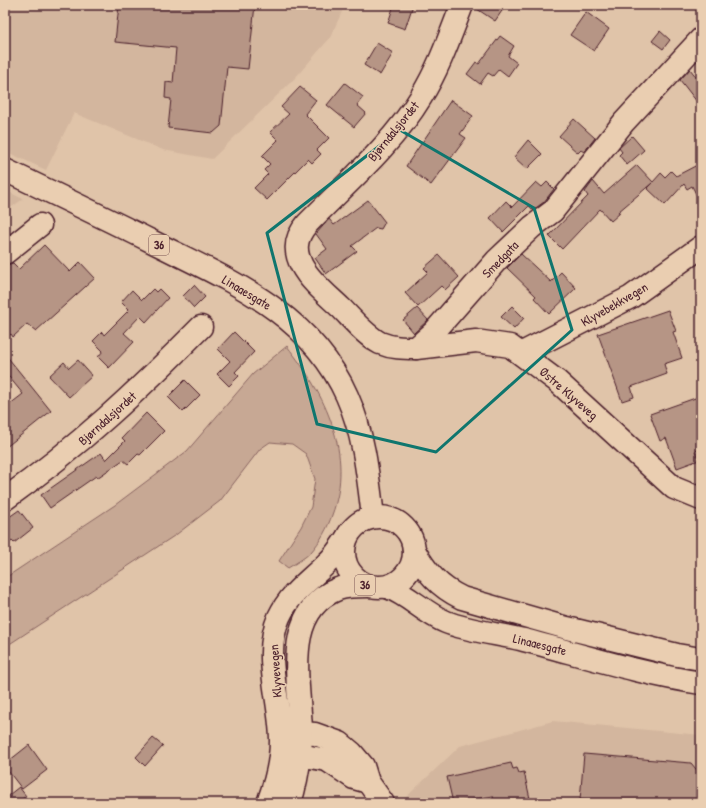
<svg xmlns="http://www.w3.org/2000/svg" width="706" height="808" viewBox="0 0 706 808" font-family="'Patrick Hand',sans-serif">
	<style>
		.built { fill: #d3b69e }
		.green { fill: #c7a894; stroke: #886460 }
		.building { fill: #b69585; stroke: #4a1f2b }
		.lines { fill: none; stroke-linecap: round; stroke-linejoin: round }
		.minor-casing { stroke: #4a1f2b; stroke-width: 25 }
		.major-casing { stroke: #4a1f2b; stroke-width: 25 }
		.highway-casing { stroke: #4a1f2b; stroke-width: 25 }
		.minor { stroke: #eaceb1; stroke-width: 22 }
		.major { stroke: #eaceb1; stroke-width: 22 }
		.highway { stroke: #eaceb1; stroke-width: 22 }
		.marked { fill: none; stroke: #0f766e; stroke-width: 3; stroke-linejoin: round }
		.labels { text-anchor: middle; stroke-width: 3; stroke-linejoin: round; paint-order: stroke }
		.shield { fill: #eaceb1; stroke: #7a5453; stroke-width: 1 }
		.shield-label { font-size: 12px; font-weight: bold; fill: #4a1f2b }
		.street-label { font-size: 13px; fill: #4a1f2b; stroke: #eaceb1 }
	</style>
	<rect width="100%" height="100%" fill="#e0c4a9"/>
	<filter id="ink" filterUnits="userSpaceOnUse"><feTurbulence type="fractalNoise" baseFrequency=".025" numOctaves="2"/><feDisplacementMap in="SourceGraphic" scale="8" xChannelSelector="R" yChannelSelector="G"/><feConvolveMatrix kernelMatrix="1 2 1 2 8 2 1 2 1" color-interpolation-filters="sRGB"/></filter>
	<g filter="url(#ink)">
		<g class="built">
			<path d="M5,5h340l-15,33 -35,40 -83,81 -49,-9 -89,-37 -28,57 -41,-19z"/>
			<path d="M5,190l18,9 -18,13z"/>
			<path d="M553,721l148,14v68l-300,-1 59,-56z"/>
		</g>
		<path class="green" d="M287,346c38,48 68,108 45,169 -4,12 -12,27 -21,37 -6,6 -15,11 -23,16l-9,-7 22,-34 10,-20 4,-28 -9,-25 -14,-10 -22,-2 -10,7 -40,52 -43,33 -172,113v-69l110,-73 72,-54 66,-77z"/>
		<g class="building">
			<path d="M119,5h136l-7,64 -21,-2 -6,59 -8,7 -45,-5 3,-29 -6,-1 1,-16 7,1 3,-35 -61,-6z"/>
			<path d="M394,5h19l-8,24 -17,-6z"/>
			<path d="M474,5h32l-11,16 -21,-14z"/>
			<path d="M586,12l23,17 -15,22 -24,-16z"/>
			<path d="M660,31l10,9 -7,9 -11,-8z"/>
			<path d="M500,36l14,10 -6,10 9,7 -9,13 -9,-7 -6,7 -5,-3 -8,11 -13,-10 9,-12 3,2z"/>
			<path d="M377,43l16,10 -13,22 -16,-10z"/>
			<path d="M690,69l11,14v24l-21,-27z"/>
			<path d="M345,83l18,14 -6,8 9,8 -12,14 -27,-22z"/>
			<path d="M300,87l16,13 -11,14 24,24 -12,12 4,4 -9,9 -4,-4 -41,41 -13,-12 14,-14 -4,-4 6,-6 -8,-8 16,-16 -8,-8 19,-18 -8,-7z"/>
			<path d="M451,100l22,16 -13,18 6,4 -35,47 -25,-19z"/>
			<path d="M574,119l21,19 -11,14 -3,-2 -3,3 -19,-17z"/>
			<path d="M632,136l12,14 -17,15 -8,-10 3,-3 -3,-4z"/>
			<path d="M528,140l14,14 -15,15 -13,-12z"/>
			<path d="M701,163v41l-9,-18 -5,3 -3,-5 -19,21 -18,-17 5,-5 -34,29 2,1 -9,8 -11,-12 -38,40 -13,-13 39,-40 -3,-4 8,-11 11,13 33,-29 16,17 8,-9 4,4 6,-6 5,5z"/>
			<path d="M536,182l6,5 5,-5 7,7 -10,13 -11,8 -4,-4 -26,26 -13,-14 16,-17 6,6z"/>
			<path d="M368,200l17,22 -4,7 -5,-1 -24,18 5,5 -31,23 -11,-16 12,-9 -11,-15 13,-15 5,6z"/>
			<path d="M44,245l26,27 10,-10 15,16 -59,53 -9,-7 -14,13 -2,-3 -6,5v-74l8,-2 6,6z"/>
			<path d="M521,254l30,28 10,-10 15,16 -27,26 -15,-16 2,-2 -29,-28z"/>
			<path d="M439,255l20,22 -14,13 -4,-4 -23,21 -13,-14 23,-21 -4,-4z"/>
			<path d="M194,285l11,12 -11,11 -11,-12z"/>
			<path d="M153,289l3,3 3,-3 9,9 -22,24 -6,-6 -16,17 10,9 -25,26 -11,-11 5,-6 -10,-10 9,-9 2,3 25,-25 -8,-8 11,-12 10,10z"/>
			<path d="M512,306l12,12 -10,11 -13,-12z"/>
			<path d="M417,308l11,12 -14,13 -11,-13z"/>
			<path d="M668,310l8,21 -3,1 9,26 -18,6 3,10 -36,13 3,10 -12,4 -24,-67z"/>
			<path d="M234,332l20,20 -19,20 4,4 -10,10 -12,-12 13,-13 -12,-12z"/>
			<path d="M5,354l46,57 -46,37v-40l18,-14 -18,-22z"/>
			<path d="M78,360l14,16 -23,21 -20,-21 15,-14 5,6z"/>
			<path d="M185,380l15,15 -17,17 -15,-15z"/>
			<path d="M701,396v53l-6,2 4,9 -22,8 -11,-30 -6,3 -10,-27z"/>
			<path d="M146,413l18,18 -24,24 -2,-1 -10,10 -5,-4 -26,18 -1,-2 -46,32 -9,-13 60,-42 5,7 19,-19 -3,-3z"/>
			<path d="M19,510l14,18 -19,15 -2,-2 -7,5v-26z"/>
			<path d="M153,738l10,8 -18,20 -9,-9z"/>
			<path d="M29,745l18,25 -25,19 -17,-22v-3z"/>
			<path d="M584,754l107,9 10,12v28h-78l-43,-3z"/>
			<path d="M511,763l2,6 4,-1 2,5 5,-1 7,31h-37l-1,-7 -40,7 -6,-26z"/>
			<path d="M19,787l7,9 -9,7h-12v-5z"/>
		</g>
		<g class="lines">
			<g class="minor-casing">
				<g id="minor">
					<path d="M462,5c-12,31 -23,63 -41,92 -29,48 -75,87 -114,127 -29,33 11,62 34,84 12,12 24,27 39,35 12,5 23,5 36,5l18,-16 63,-72 35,-33 21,-16 71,-89 77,-83"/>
					<path d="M5,253l35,-28"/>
					<path d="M416,348l60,-7 34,5 47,35 117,107 27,11"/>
					<path d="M522,353l109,-56 70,-50"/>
					<path d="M5,499c73,-52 133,-108 196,-172"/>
					<path d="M284,739l17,-6 14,1 25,9 12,10 11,13 5,16 15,21"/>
					<path d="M285,744l14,11 28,5 27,18 14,4"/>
				</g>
			</g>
			<g class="major-casing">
				<g id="major">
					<path d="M268,803c7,-19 13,-42 13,-62 0,-41 -19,-85 -2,-124 11,-24 30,-36 48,-54 8,-7 13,-15 19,-24"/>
					<path d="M290,803c7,-23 11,-48 11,-72 -1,-46 -20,-120 37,-142 8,-3 20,-3 30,-3"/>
				</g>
			</g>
			<g class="highway-casing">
				<g id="highway">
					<path d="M5,170c50,24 100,48 150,73 76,38 155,70 192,153 17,38 21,80 26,121"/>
					<circle cx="379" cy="552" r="35"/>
					<path d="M414,550c12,22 25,37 48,48l105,30 110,27 24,4"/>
					<path d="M387,587c22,8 37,26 59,35 22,9 54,12 78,18 58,15 117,34 177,43"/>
				</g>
			</g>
			<use href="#minor" class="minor"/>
			<use href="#major" class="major"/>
			<use href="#highway" class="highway"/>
		</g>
	</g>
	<path class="marked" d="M400,130l134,78 38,122 -136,122 -119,-28 -50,-191z"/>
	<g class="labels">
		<g class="shield">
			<rect x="149" y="235" width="20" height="20" rx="3"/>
			<rect x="355" y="575" width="20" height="20" rx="3"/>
		</g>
		<g class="shield-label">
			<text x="159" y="249">36</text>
			<text x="365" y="589">36</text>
		</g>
		<g class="street-label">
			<text transform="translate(393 131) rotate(-51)" y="5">Bjørndalsjordet</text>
			<text transform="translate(500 259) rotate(-46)" y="5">Smedgata</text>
			<text transform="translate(247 292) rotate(31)" y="5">Linaaesgate</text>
			<text transform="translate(614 304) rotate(-30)" y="5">Klyvebekkvegen</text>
			<text transform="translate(569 393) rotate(41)" y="5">Østre Klyveveg</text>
			<text transform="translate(107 418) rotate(-42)" y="5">Bjørndalsjordet</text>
			<text transform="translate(540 644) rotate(14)" y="5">Linaaesgate</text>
			<text transform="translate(275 671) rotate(-94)" y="5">Klyvevegen</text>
		</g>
	</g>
	<rect width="706" height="808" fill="none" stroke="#eaceb1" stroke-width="20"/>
	<rect x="10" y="10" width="686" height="788" fill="none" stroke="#4a1f2b" stroke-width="1.5" filter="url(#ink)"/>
</svg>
